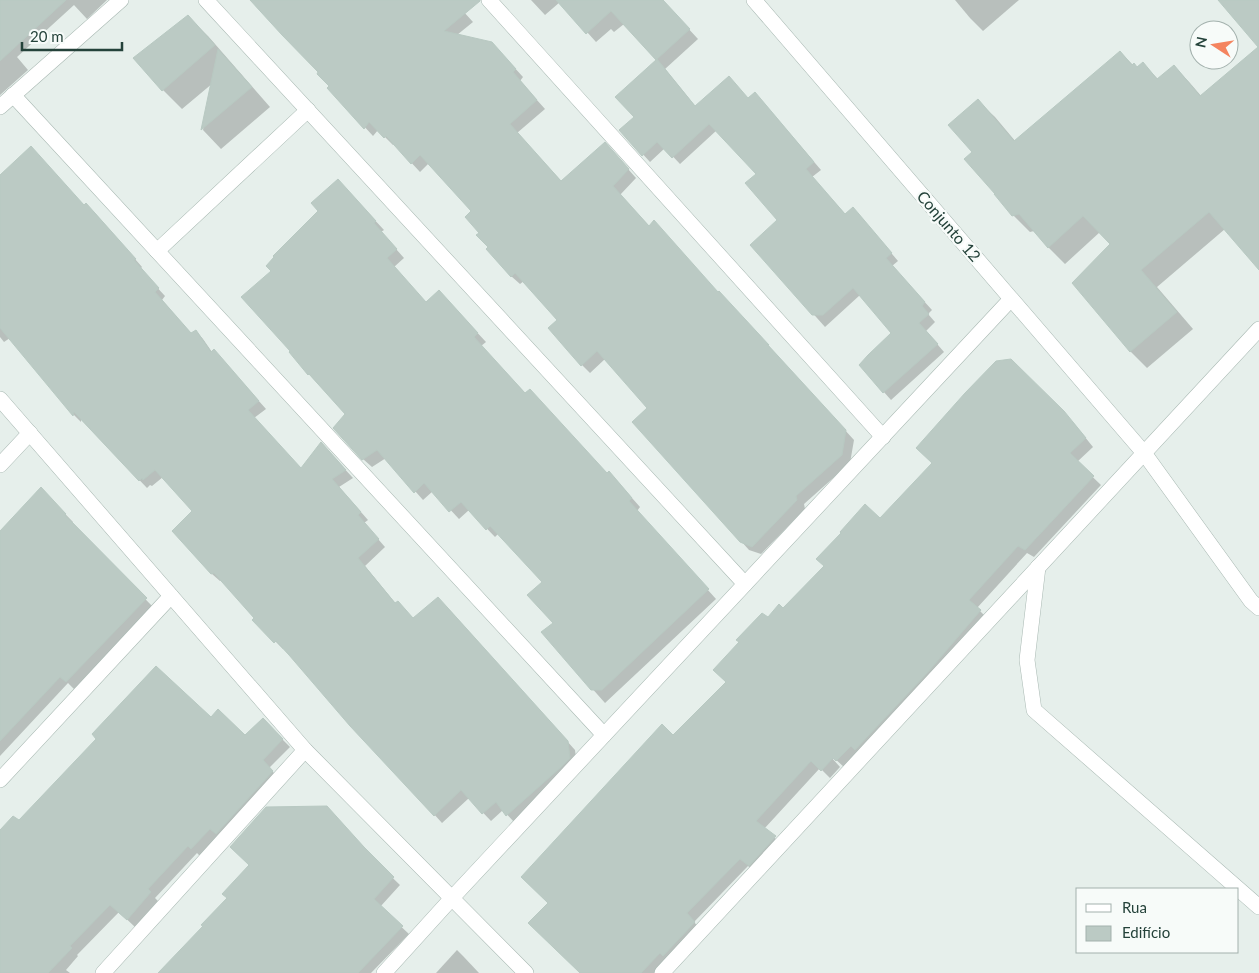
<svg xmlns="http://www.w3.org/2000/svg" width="1259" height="973" viewBox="0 0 1259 973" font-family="Lato,sans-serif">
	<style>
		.shadow { fill: #0003 }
		.building { fill: #bbcac4; stroke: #b8c9c2 }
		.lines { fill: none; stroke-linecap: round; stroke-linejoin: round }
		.minor-casing { stroke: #a8b8b2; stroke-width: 16 }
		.minor { stroke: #fff; stroke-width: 15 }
		.labels { text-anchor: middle; stroke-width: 4.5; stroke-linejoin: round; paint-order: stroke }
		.street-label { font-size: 16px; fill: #24423a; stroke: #f7fbf9 }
	</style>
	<rect width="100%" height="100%" fill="#e6efeb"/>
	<g class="shadow">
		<path d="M0,0h107l-20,19 -13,-14 -57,52 11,13 -28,25z"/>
		<path d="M252,0h201l20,22 -16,13 35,8 31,34 -3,4 25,28 -28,24 45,49 51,-30 23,26 -16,17 30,32 77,74 127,139 -4,23 -46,41 1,5 -44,45 -12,-4 -8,-9 -92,-133 -44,-49 -15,14 -8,-8 -24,-45 -34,-39 -4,3 -9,-8 -31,-43 -7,-22 -44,-48 -9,9 -26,-28 -1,1 -15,-15 -5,6 -44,-48 2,-2 -11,-14z"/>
		<path d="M531,0h131l36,39 -33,30 31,38 53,-8 13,2 59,69 -9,7 34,38 14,1 38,45 -6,5 40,44 -4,4 7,8 -9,9 18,21 -53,48 -31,-35 33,-32 -33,-38 -35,32 -73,-82 27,-25 -21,-46 -41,-44 -37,34 -15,-16 -15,14 -29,-32 15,-13 21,-57 -33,-36 -10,8 -3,-3 -15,13 -36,-40 -15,13z"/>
		<path d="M955,0h64l-36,31 -13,-13z"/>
		<path d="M188,17l20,19 62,71 -49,42 -18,-19 10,-47 -31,26 -19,-19z"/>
		<path d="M1259,48v219l-34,-38 -68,58 36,42 -46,39 -16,-16 -57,-68 38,-39 -12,-13 -35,32 -16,-16 -15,-17 -4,1 -17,-17 -39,-63 4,-51 17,16 21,25 104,-90 17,17 6,-5 15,15 16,-13 16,17 12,14z"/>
		<path d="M0,177l85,29 9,6 48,55 -2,2 25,27 -3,4 30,35 4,-4 7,8 9,13 9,6 45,51 -12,9 47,51 28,-17 24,26 -14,9 29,33 -4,3 21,24 -20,19 31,38 18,15 32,-13 129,144 2,16 -63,56 -11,-12 -12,11 -22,-23 -27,25 -158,-175 -1,1 -29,-29 2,-2 -34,-38 -2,1 -8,-7 -18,-63 -31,-34 -11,9 -2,-1 -3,3 -66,-69v3l-7,-7 -64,-77 -6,4 -4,-5z"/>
		<path d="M346,189l38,41 -3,2 23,26 -10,9 32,36 21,-3 39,42 -5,4 45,48 81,80 10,7 23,26 -3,4 79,88 -111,104 -62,-70 12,-10 -12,-41 -44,-49 -4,4 -26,-27 -10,9 -26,-28 -10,9 -37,-42 -14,9 -9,-8 -17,-45 -37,-40 -37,-103z"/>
		<path d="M1072,421l21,26 -16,15 24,23 -67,72 -7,-4 -50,55 11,11 -143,149 -13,-12 -1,1 9,10 -10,11 -10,-10 -56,61 19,16 -26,28 -9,-7 -54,56 8,9 -45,42h-75l-33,-70 124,-166 54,-55 41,-64 15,-8 97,-90z"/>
		<path d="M41,489l32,33 -1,2 81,83 -79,82 -6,-6 -68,73v-224z"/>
		<path d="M211,719l34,18 18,-17 27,27 -21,21 11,11 -80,77 -3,-3 -42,45 3,3 -23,26 -16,-15 -42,43 1,1 -12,14 4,3h-70v-141z"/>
		<path d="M370,856l30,29 -20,22 29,27 -38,39h-211z"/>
		<path d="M457,950l6,6 16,17h-43z"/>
	</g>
	<g class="building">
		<path d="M0,0h66l-66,61z"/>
		<path d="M250,0h230v1l-36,30 48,11 24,27 -3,3 24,28 -27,24 51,57 44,-39 24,27 -16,17 36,40 5,-6 64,72 1,-1 50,54 -2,-1 79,86 -4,25 -46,41 1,4 -45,47 -12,-5 -108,-120 15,-14 -50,-57 -16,15 -14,-16 -19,-22 9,-8 -42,-47 -4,4 -25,-28 2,-2 -12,-12 3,-2 -14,-16 6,-6 -51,-56 -9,9 -25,-28 -2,2 -15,-16 -5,7 -37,-41 2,-2 -12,-12 1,-2 -36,-37z"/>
		<path d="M556,0h107l27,29 -34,31 -45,-49 -25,23z"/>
		<path d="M1218,0h41v270l-50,-58 -68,58 36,42 -47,40 -58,-69 38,-39 -27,-28 -35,32 -29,-34 -7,2 -18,-22h1l-31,-35 8,-7 -24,-27 30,-26 36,42 106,-90 12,14 2,-2 3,4 6,-5 14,17 17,-14 26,31 58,-49z"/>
		<path d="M188,15l27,30 -53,46 -29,-33z"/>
		<path d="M218,49l34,38 -51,43z"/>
		<path d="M657,59l38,47 34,-30 19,22 7,-6 59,70 -8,7 39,45 8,-7 39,46 -6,5 39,44 -3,4 7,8 -10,9 19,21 -55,49 -24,-28 9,-10 23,-22 -38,-45 -30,27h-11l-62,-70 27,-25 -32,-37 11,-9 -47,-50 -37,34 -15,-16 -15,14 -23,-26 15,-13 -19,-20z"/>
		<path d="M31,146l53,59 2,-2 50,56 -2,1 25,28 -4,4 36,41 5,-3 15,22 3,-3 45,52 -11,9 53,58 20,-26 25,28 -14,9 29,33 -3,3 21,24 -21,19 37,45 3,-2 15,17 25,-21 130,144 2,17 -10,10 -54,48 -10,-14 -14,12 -21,-24 -27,26 -84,-90 -61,-71 -13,-14 -2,2 -22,-23 2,-2 -40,-45 -3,1 -39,-43 20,-20 -37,-41 -12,10 -1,-2 -3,3 -65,-69 -1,4 -73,-88v-153z"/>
		<path d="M338,179l38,42 -2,2 23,26 -10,9 39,44 13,-12 39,43 -4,4 51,56 5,-4 77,84 2,-2 23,27 -3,3 80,88 -107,101h-11l-50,-58 12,-9 -26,-28 15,-13 -52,-56 -4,4 -25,-28 -12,10 -25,-29 -10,10 -37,-43 -15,10 -29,-32 12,-14 -36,-40 -1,1 -19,-23 1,-1 -49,-54 30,-26 -5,-5 8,-9 -1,-1 45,-45 -7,-8z"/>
		<path d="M1011,359l53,52 22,27 -16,15 24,23 -69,74 -7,-4 -49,54 12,10 -53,62 -73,78 -4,-4 -15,15 -3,-3 -12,13 -10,-10 -55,60 20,15 -27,30 -9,-7 -53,54 8,9 -32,34 -3,-3 -19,20h-61l-52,-50 20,-20 -27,-26 141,-153 11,11 53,-53 -13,-12 26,-28 -3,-2 26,-27 6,4 11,-13 4,4 41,-42 -8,-7 25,-26 -1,-1 25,-28 15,14 52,-55 -16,-15 49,-55 31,-32z"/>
		<path d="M41,487l25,27 -1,1 82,83 -81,84 -6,-5 -60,64v-210z"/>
		<path d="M156,666l55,51 7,-8 27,26 18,-17 20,21 -20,21 10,11 -57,63 -6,-5 -19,20 -3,-3 -40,43 3,3 -24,28 -17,-15 -40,41 2,2 -24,25h-48v-143l13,-14 6,4 77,-81 -4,-5z"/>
		<path d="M327,806l37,41 30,30 -20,22 29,27 -45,47h-200l45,-47 -2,-1 26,-27 -5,-4 27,-29 -19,-18 36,-40z"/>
	</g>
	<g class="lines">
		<g class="minor-casing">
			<g id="minor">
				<path d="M206,0l539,584"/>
				<path d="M489,0l394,437"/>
				<path d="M754,0l390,453 107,148 8,7"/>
				<path d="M13,95l591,640"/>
				<path d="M0,107l121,-107"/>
				<path d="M157,251l151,-141"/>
				<path d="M0,399l305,351 221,223"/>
				<path d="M0,465l30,-32"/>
				<path d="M1038,567l-11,93 7,50 225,197"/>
				<path d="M0,780l171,-184"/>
				<path d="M103,973l202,-223"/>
				<path d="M384,973l68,-75 559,-599"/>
				<path d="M662,973l597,-644"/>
			</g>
		</g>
		<use href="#minor" class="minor"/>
	</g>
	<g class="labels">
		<g class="street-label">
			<text transform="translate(949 226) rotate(49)" y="6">Conjunto 12</text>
		</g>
	</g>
	<rect x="1076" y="888" width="162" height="65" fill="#f7fbf9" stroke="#a3b1ad"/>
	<rect x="1086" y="904" width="25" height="8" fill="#ffffff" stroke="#a3b1ad"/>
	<text x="1122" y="913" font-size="15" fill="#24423a">Rua</text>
	<rect x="1086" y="926" width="25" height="15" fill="#bbcac4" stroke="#a3b1ad"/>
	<text x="1122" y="938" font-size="15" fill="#24423a">Edifício</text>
	<g transform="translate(1214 45) rotate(282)"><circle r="24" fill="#f7fbf9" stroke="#a3b1ad"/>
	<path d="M0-4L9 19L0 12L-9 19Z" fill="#f4845f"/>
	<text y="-8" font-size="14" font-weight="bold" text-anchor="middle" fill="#24423a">N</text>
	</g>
	<path d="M22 42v8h100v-8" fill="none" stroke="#24423a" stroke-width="2.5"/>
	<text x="30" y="42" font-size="15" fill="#24423a" stroke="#f7fbf9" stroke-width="4" paint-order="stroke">20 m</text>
</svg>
